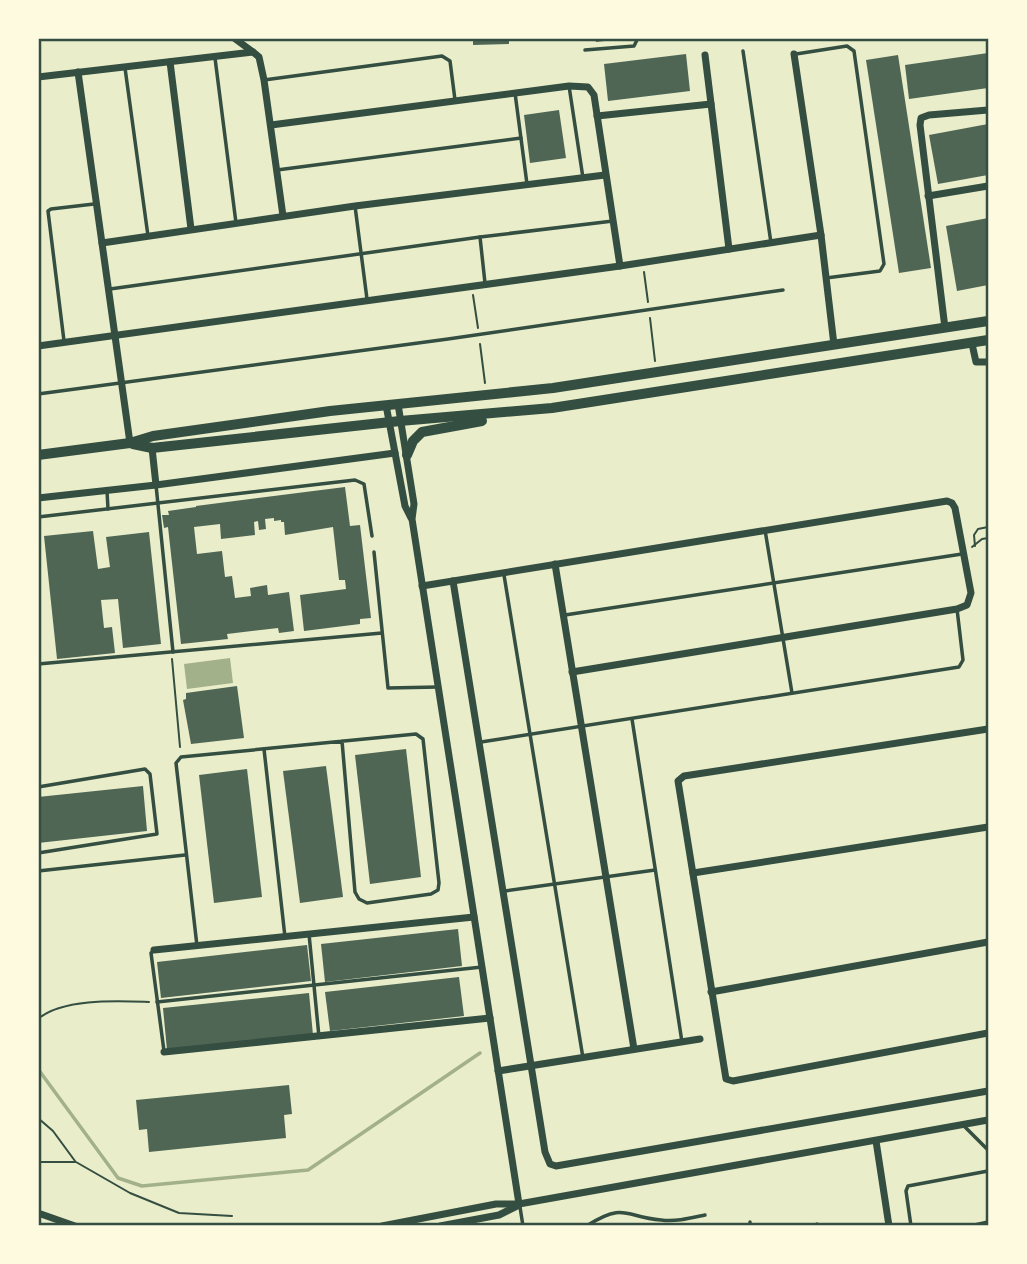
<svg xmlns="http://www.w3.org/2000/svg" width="1027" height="1264" viewBox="0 0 1027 1264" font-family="Quicksand,sans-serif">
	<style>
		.water { fill: #a3b18a }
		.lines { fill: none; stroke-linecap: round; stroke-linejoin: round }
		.stream { stroke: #a3b18a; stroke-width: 3.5 }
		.building { fill: #4f6655 }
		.path { stroke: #344e41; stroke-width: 2 }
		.service { stroke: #344e41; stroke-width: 3.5 }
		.minor { stroke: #344e41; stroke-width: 7 }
		.secondary { stroke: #344e41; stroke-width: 10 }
		.neatline { fill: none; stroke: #344e41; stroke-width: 2.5 }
	</style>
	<rect width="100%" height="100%" fill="#e9edc9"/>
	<path class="water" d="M230,658l3,25 -46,6 -3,-25z"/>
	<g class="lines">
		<path class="stream" d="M38,1069l80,109 24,8 166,-16 172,-117"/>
	</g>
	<g class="building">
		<path d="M473,38h36v6l-36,1z"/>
		<path d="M595,38h19v2l-18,2z"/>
		<path d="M988,53v35l-79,11 -4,-34z"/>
		<path d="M686,54l4,37 -82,10 -4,-37z"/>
		<path d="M898,55l33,213 -32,5 -33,-213z"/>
		<path d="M559,110l7,48 -36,5 -6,-48z"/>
		<path d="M988,124v51l-50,9 -9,-49z"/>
		<path d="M988,218v67l-31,6 -11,-65z"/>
		<path d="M345,487l5,39 10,-1 11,93 -11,1v5l-56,7 -4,-36 46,-6 -1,-9h-6l-6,-53 -48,8 -1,-13h-3v-2l-7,1v-3l-9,1 1,10 -7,1 -1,-9 -4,1 1,13 -34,4 -1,-15 -26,3 3,27 25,-3 3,26 7,-1 3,22 16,-2 -1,-8 17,-3 1,10 21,-3 5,39 -15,2 -1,-5 -51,6 1,5 -47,5 -13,-117 -4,1 -2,-13h7l-1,-4 28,-4v-1z"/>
		<path d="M93,531l5,38 12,-2 -4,-30 43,-5 12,112 -38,4 -5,-49 -17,1 3,28 8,-1 3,26 -58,6 -13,-123z"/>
		<path d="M237,686l7,52 -53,6 -8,-44 3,-1v-6z"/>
		<path d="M406,749l15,128 -51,7 -15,-129z"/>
		<path d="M326,766l17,131 -43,6 -17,-132z"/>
		<path d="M247,769l15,128 -48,6 -15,-128z"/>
		<path d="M143,786l4,45 -109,12v-46z"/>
		<path d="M458,929l4,37 -137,16 -4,-38z"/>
		<path d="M307,945l4,36 -150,17 -4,-36z"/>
		<path d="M459,977l5,39 -134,15 -5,-39z"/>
		<path d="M309,993l4,42 -146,15 -4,-42z"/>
		<path d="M289,1085l3,29 -8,1 2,23 -137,14 -2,-23 -8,1 -3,-30z"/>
	</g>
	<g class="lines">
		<g class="path">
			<path d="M644,272l4,30"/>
			<path d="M473,295l5,33"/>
			<path d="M650,318l5,43"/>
			<path d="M480,344l5,39"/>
			<path d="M975,546l-1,-11 4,-6 10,-2"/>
			<path d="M972,547l10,-8 6,-1"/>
			<path d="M172,659l8,88"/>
			<path d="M38,1019c25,-21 80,-18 111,-17"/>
			<path d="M38,1118l15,13 22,30"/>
			<path d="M38,1162h38l54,31 49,20 53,3"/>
		</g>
		<g class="service">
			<path d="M585,50l49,-4 4,-8"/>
			<path d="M743,51l28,192"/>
			<path d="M796,54l51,-8 7,5 30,213 -4,7 -54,7"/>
			<path d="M215,58l21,165"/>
			<path d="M125,68l23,168"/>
			<path d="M264,80l178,-24 8,5 5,39"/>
			<path d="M569,86l14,92"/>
			<path d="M515,93l12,91"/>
			<path d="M277,170l244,-32"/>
			<path d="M355,206l12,93"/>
			<path d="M480,237l5,46"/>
			<path d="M110,289l370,-52 133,-16"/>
			<path d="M64,341l-16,-130 3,-2 43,-5"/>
			<path d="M38,394l410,-55 335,-49"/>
			<path d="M156,485l17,167"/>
			<path d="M107,491l1,18"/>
			<path d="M38,517l317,-37 9,4 8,52"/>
			<path d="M765,530l27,163"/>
			<path d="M374,552l14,136 50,-1"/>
			<path d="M504,575l79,483"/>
			<path d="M565,615l397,-61"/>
			<path d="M38,664l344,-31"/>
			<path d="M632,719l50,323"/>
			<path d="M481,742l478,-75 4,-7 -6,-51"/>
			<path d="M264,749l21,188"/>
			<path d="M38,787l107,-18 5,5 7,60 -119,19"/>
			<path d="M38,871l147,-16"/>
			<path d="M505,891l150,-21"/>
			<path d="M309,934l10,103"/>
			<path d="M197,946l-21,-183 5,-6 235,-23 7,5 16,144 -1,7 -7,4 -64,9 -8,-4 -4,-7 -13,-151"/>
			<path d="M154,950l-3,3 13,98"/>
			<path d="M157,1002l325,-35"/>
			<path d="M963,1125l25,25"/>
			<path d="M520,1207l3,19"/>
			<path d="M750,1222v4"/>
			<path d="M817,1224v2"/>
			<path d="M588,1225c37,-23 37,-8 73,-5 15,2 30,-2 44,-5"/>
			<path d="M911,1226l-5,-35 2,-5 80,-15"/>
			<path d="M970,1226l18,-4"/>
		</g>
		<g class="minor">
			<path d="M253,52l6,5 5,23 19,136"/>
			<path d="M794,54l27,181 13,110"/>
			<path d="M705,55l24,194"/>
			<path d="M170,62l21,167"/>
			<path d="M78,72l52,371"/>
			<path d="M38,77l215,-25 -19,-14"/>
			<path d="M597,116l114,-12"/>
			<path d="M271,125l298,-39 19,1 6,8 26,171"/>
			<path d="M928,196l60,-10"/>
			<path d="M102,243l253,-37 250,-31"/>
			<path d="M945,328l-25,-203 1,-7 8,-3 59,-5"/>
			<path d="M972,344l4,18h12"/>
			<path d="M38,346l582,-80 201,-31"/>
			<path d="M398,404l16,100 -2,15 107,685"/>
			<path d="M386,405l19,101 6,12"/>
			<path d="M152,448l4,37"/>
			<path d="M38,498l118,-13 239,-32"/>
			<path d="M555,564l79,485"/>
			<path d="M453,581l92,571 5,12 6,2 432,-75"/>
			<path d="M422,586l525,-85 5,2 3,5 16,85 -4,12 -10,4 -385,63"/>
			<path d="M988,729l-304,47 -6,5 48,298 7,2 255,-48"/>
			<path d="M693,873l295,-46"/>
			<path d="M154,950l320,-33"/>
			<path d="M711,992l277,-50"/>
			<path d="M164,1052l326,-34"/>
			<path d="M498,1071l202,-32"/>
			<path d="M876,1141l13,85"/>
			<path d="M38,1213l37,13"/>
			<path d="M382,1226l114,-22h23l469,-84"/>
			<path d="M440,1226l59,-11 20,-10"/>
		</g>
		<g class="secondary">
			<path d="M133,444l19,4 248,-27 152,-13 436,-68"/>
			<path d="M38,455l92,-12 23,-7 177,-25 223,-23 435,-67"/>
			<path d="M407,455l6,-14 9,-9 60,-11"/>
		</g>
	</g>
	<rect width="1027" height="1264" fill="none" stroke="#fefae0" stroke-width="80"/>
	<rect x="40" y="40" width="947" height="1184" class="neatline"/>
</svg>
